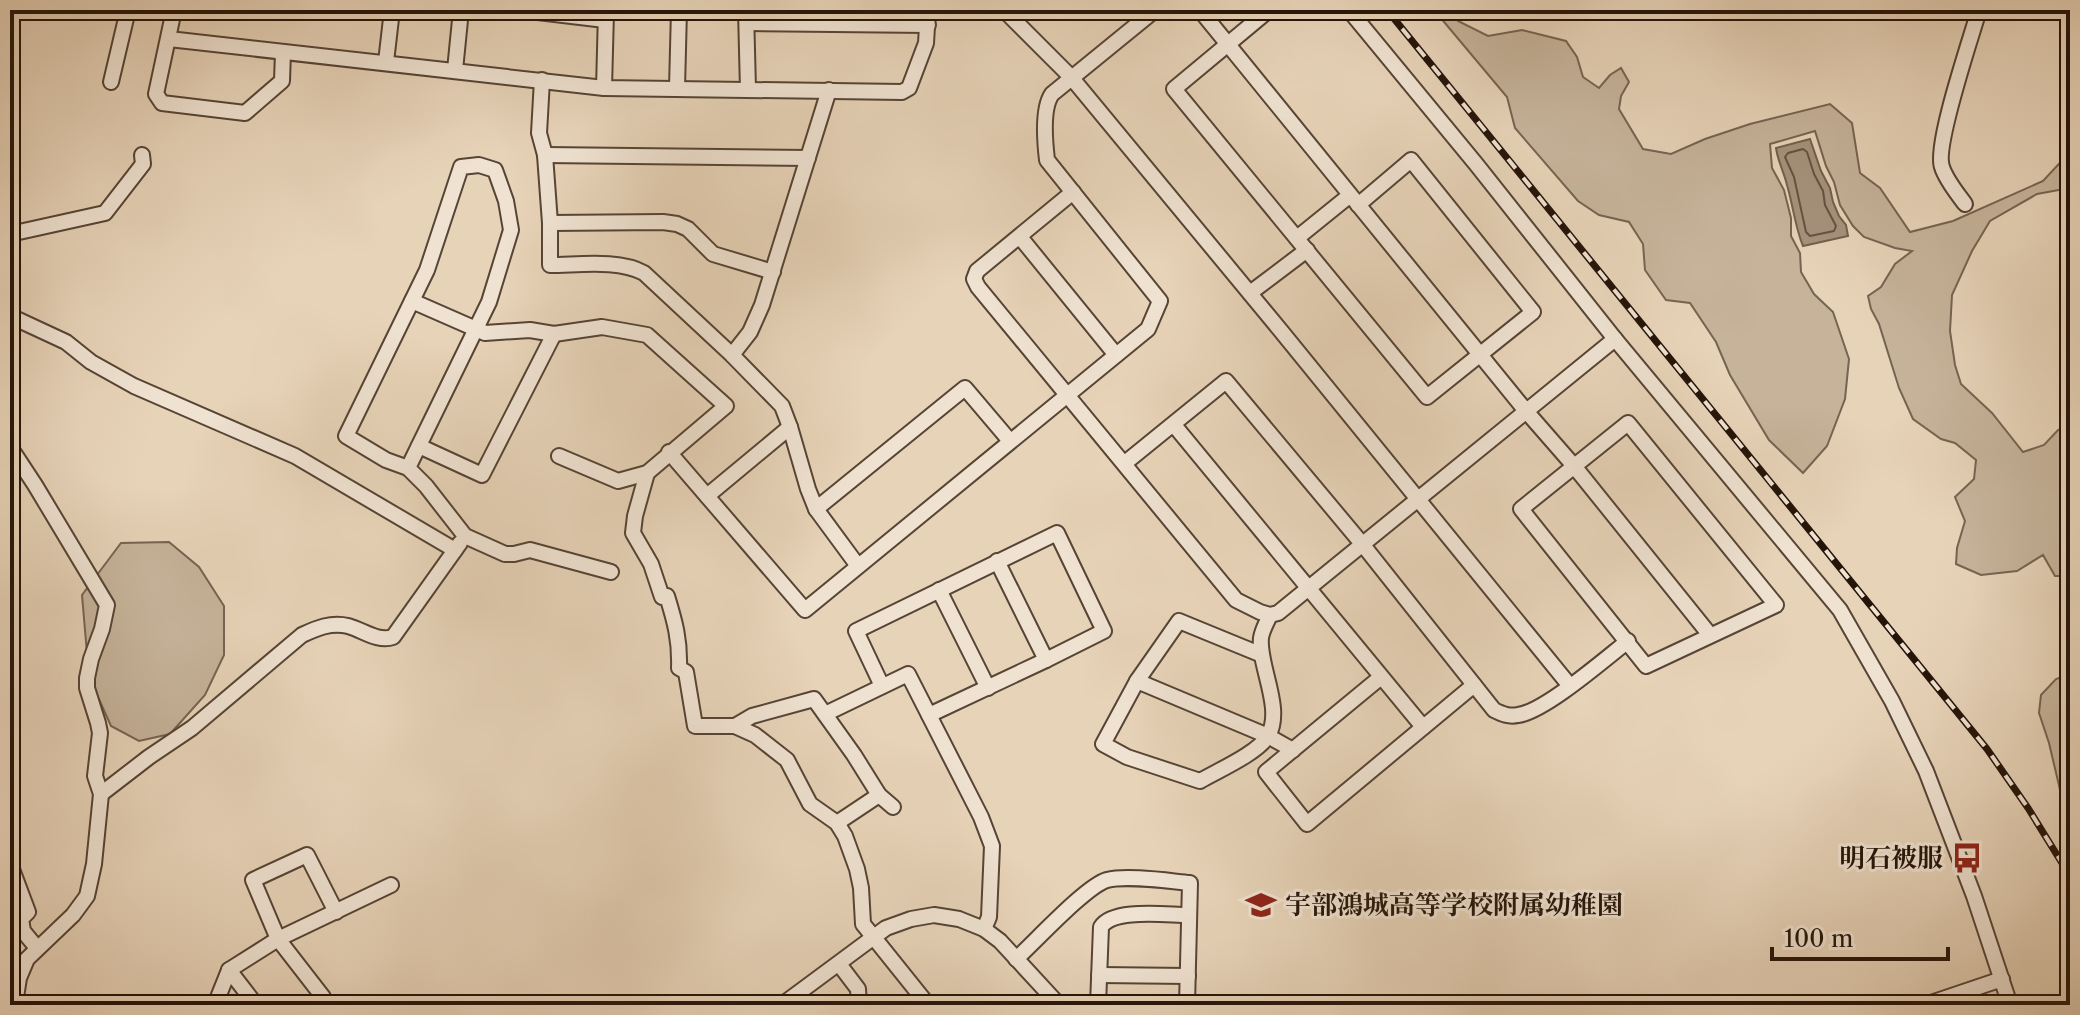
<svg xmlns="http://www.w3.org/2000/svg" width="2080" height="1015" viewBox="0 0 2080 1015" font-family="'Libre Caslon Text','Noto Serif JP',serif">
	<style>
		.green { fill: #c6b39a; stroke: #766452; stroke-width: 2 }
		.water { fill: #a5927c; stroke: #72604e; stroke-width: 2 }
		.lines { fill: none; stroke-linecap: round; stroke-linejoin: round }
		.shore { stroke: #655342; stroke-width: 2 }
		.minor-casing { stroke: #564435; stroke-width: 18 }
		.minor { stroke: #efe2d1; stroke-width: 14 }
		.rail-casing { stroke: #251409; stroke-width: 7 }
		.rail { stroke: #efe2d1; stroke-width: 4; stroke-dasharray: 12; stroke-linecap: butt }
		.labels { text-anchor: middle; stroke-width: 6; stroke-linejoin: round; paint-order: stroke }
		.poi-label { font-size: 26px; font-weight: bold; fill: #251409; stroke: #efe2d1; text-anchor: end }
	</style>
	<rect width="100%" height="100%" fill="#e7d3b8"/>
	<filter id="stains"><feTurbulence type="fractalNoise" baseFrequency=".0025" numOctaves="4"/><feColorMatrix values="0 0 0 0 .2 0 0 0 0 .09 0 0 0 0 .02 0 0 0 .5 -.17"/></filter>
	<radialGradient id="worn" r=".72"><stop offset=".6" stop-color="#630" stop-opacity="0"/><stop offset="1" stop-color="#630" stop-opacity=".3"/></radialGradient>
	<g class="green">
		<path d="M1434,10h16l8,11 30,15 34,-6 44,11 11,16 6,20 16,11 11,-13 11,-7 8,14 -8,14 -2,13 24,40 28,5 34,-15 45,-15 80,-20 22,19 8,50 20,15 30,44 43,-11 90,-40 27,-29v36l-33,6 -47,27 -18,30 -20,44 -2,36 5,34 6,19 31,29 31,39 21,-7 14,-15 12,-5v151h-15l-12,-21 -26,16 -36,4 -25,-11 1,-16 8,-27 -10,-24 19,-18 2,-19 -21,-17 -14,-4 -28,-20 -14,-31 -20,-64 -8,-15 -3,-13 13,-9 14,-23 17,-13 -17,-3 -31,-11 -11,-11 -13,-21 -6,-23 -8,-16 -11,-35 -45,13 2,24 12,22 7,28v18l9,17 1,19 13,22 19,18 16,47 -4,40 -18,47 -24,27 -34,-33 -39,-65 -14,-33 -26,-39 -24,-3 -21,-30 -2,-26 -14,-22 -30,-7 -21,-14 -63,-73 -8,-31z"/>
		<path d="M169,542l30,25 25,39v49l-19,40 -35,39 -31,7 -28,-15 -22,-49 -7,-82 39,-52z"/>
		<path d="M2070,674v147l-5,-10 -16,-68 -10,-30 2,-18 15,-16z"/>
	</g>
	<path class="water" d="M1810,139l11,32 9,17 3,14 6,14 7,9 2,11 -45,10c-8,-19 -10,-41 -16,-61 -3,-13 -9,-23 -11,-37z"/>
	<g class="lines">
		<path class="shore" d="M1803,149l4,3 7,22 9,17 2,14 11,21 -2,5 -24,5 -4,-4 -12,-55 -9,-20 3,-4z"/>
		<g class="minor-casing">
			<g id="minor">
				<path d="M174,10l-18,84 6,9 83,10 37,-32 1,-29"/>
				<path d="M521,10l84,10"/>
				<path d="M746,10l2,80"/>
				<path d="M1004,10l67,67 210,254 289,355"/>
				<path d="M1200,10l326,401 48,55 136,169"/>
				<path d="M1269,10l-95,79 253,308 106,-85 -122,-152 -53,45"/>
				<path d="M1349,10l127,154 139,175 225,271 52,91 34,70 48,125 36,109"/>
				<path d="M747,23l181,2"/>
				<path d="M169,39l435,49 298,4 7,-4 17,-45 2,-33"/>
				<path d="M386,62l6,-52"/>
				<path d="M455,70l6,-60"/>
				<path d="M542,80l-3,53 6,22 5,68v42c28,0 69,-6 94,8l88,82 50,51 8,21 18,62 8,20 42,57"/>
				<path d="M111,82l17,-72"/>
				<path d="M604,88l2,-76"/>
				<path d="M677,88l2,-78"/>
				<path d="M545,155l263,3"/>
				<path d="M1073,192l-96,79 -3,8 4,8 258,313 24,12 10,3 8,-2 337,-274"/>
				<path d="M1965,204c-8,-11 -19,-24 -23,-37 -8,-21 29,-129 37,-157"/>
				<path d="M550,223l113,-1 14,2 11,5 25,25 60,18"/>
				<path d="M10,234l95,-21 38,-49 -1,-9"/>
				<path d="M1020,237l96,118"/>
				<path d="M1297,238l52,-42"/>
				<path d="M1250,293l57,-43"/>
				<path d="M412,301l73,32 45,-3 24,4 48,-7 45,8 79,71 -79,67 -29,8 -59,-25"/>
				<path d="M10,316l56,26 25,20 43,24 161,70 160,94"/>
				<path d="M732,355l18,-23 12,-27 67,-215"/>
				<path d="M1628,423l148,182 -130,61 -125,-157z"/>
				<path d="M1174,425l249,302"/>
				<path d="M419,446l63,29 72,-141"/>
				<path d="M10,447l25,38 72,120 -5,24 -11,30 -4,19v10l11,35 2,10 -5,43 6,18 -7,70 -7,32 -14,19 -46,44 -8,19 -4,26"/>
				<path d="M669,452l136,158 343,-281 12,-28 -113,-141c-2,-17 -5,-52 5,-66l103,-84"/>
				<path d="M1125,463l101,-82 137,164 131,165c8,4 15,7 24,5 26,-3 87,-56 110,-74"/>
				<path d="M408,468l81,-166 22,-72 -5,-29 -11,-31 -16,-5 -18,2 -34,103 -81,166 40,24 22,8 18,18 39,50 40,18h9l16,-4 81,22"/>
				<path d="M647,473l-12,43 -2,17 18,31 11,33 5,-1c8,26 13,44 12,72l7,4 9,54h40l20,9 32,25 23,44 27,19 8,13 12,33 4,19 2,36 65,81"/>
				<path d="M707,496l83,-69"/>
				<path d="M816,509l149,-121 45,53"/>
				<path d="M997,561l49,99"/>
				<path d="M939,590l49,98"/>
				<path d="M1262,655l-83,-34 -42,60 -34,63 24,13 73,24c17,-10 58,-28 68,-45 16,-27 -10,-71 -7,-98 1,-8 6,-16 9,-23"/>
				<path d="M1381,677l-115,95 41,52 167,-139"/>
				<path d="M1137,681l131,55 25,14"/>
				<path d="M882,686l-26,-55 201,-98 47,98 -58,29 -117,55"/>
				<path d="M825,714l83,-40 73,143 11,29 -3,71 -5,12"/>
				<path d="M735,726l17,-10 62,-17 40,56 25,40 14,12"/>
				<path d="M101,794l48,-37 43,-29 110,-93c15,-7 29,-13 46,-9 15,4 29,16 45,11l67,-94"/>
				<path d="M837,823l42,-28"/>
				<path d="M10,864l18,48 -7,7 2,12 14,17"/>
				<path d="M1016,959c19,-17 70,-73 91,-79 20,-5 61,1 83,3l-3,122"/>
				<path d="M839,964l19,25 1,16"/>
				<path d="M229,970l27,35"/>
				<path d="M1099,975l89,1"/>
				<path d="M323,997l-45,-58 -25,-59 54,-25 29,57"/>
				<path d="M215,1005l14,-35 49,-31 113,-54"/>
				<path d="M782,1005l104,-77 25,-9 23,-4 25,4 25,10 16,12 59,64"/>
				<path d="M1098,1005l3,-78c12,-19 65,-12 87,-12"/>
				<path d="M1925,1005l77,-26"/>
			</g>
		</g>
		<use href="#minor" class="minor"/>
		<g class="rail-casing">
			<path id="rail" d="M1387,10l600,739 41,59 42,68"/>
		</g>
		<use href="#rail" class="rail"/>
	</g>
	<defs>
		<g id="bus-bare" transform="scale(2.4)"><path d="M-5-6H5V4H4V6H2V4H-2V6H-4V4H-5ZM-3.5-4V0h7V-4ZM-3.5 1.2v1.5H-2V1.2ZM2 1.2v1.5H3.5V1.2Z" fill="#8f2418" stroke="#efe2d1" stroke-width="2.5" paint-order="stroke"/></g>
		<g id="school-bare" transform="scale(2.4)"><path d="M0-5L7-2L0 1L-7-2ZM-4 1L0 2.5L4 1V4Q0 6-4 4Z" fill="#8f2418" stroke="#efe2d1" stroke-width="2.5" paint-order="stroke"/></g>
	</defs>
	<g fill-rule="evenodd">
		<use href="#bus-bare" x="1967" y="858"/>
		<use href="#school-bare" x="1261" y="905"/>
	</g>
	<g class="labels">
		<g class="poi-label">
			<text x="1943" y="867">明石被服</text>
			<text x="1285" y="914" text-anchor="start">宇部鴻城高等学校附属幼稚園</text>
		</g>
	</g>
	<rect width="2080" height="1015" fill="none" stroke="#e7d3b8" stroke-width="40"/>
	<rect x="12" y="12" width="2056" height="991" fill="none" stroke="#251409" stroke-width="4"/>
	<rect x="20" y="20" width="2040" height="975" fill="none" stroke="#251409" stroke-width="2"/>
	<path d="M1772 947v12h176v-12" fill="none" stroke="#251409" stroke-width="4"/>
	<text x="1784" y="947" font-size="24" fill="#251409" stroke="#efe2d1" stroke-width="6" paint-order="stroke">100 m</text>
	<rect width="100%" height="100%" filter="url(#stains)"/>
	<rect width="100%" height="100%" fill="url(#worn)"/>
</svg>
